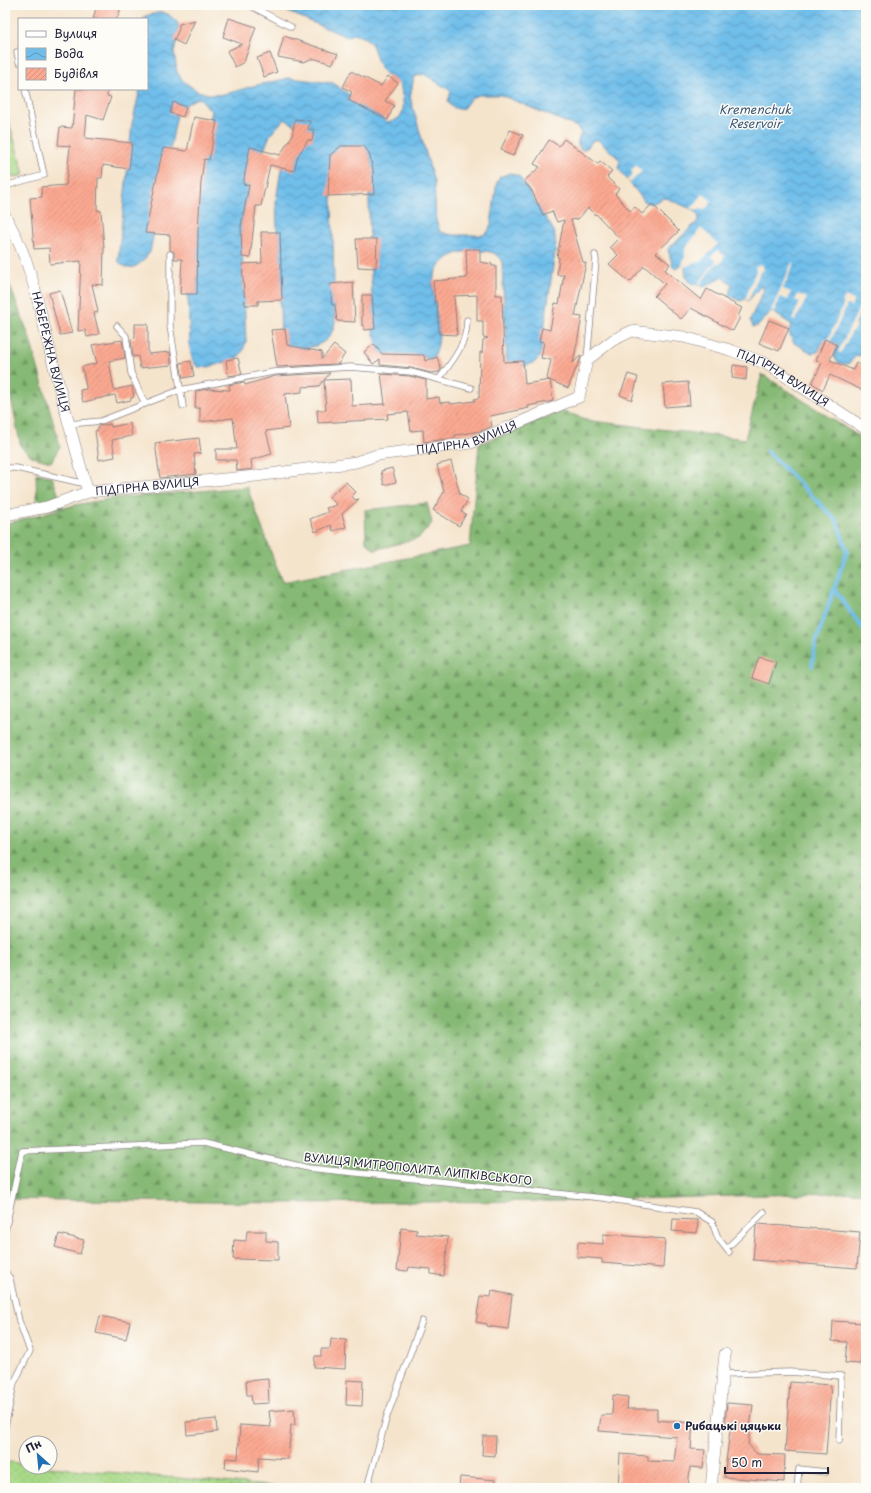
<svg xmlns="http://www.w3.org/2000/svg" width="871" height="1493" viewBox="0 0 871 1493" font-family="'Playpen Sans',sans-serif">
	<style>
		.grass { fill: url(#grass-dots); stroke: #657e61 }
		.forest { fill: url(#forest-firs); stroke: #546e58 }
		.water { fill: url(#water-waves); stroke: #487092 }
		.pier { fill: #f5e4cc }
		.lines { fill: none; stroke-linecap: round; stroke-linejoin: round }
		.stream { stroke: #6fbeea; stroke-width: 4 }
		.building { fill: url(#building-hatch) }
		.service-casing { stroke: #8c8384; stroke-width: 7 }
		.minor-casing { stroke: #8c8384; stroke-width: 12 }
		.service { stroke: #fff; stroke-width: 5.5 }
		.minor { stroke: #fff; stroke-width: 11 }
		.poi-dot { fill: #1f6fb2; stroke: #fdfcf7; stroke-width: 1.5 }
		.labels { text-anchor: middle; stroke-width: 3; stroke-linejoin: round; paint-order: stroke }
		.street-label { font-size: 11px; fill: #22223b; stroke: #fdfcf7 }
		.poi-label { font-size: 11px; font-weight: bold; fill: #22223b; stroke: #fdfcf7; text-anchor: start }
		.water-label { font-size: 12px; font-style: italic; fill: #3d5978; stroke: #fdfcf7 }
	</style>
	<defs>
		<pattern id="grass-dots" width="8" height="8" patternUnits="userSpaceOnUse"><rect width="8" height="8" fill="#a8d987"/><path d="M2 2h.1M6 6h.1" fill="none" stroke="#90ba75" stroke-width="1.8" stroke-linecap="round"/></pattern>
		<pattern id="forest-firs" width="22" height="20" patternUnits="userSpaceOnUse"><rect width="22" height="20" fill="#86b974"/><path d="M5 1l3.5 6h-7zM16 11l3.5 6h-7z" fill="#6d9660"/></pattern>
		<pattern id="water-waves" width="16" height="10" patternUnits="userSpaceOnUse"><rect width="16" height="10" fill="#6fbeea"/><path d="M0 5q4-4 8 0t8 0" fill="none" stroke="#5b9abf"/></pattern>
		<pattern id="building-hatch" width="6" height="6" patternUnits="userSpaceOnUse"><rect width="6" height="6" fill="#fba891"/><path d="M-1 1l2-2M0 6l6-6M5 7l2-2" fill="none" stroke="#d7907e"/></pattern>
	</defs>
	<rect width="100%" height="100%" fill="#fdfcf7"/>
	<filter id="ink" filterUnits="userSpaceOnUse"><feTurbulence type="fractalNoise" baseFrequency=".025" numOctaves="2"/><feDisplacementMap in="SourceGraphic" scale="8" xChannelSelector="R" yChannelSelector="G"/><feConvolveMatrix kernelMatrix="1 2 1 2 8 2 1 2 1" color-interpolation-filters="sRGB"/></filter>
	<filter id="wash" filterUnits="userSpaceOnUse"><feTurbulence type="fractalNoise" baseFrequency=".012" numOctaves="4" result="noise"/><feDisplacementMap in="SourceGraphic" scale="16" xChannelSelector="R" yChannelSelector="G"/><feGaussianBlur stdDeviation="0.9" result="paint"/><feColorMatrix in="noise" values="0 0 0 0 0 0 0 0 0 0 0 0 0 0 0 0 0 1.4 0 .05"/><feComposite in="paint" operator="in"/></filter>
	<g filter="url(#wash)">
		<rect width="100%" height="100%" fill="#f5e4cc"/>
		<g class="grass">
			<path d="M5,108l19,66 -4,2 -15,2z"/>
			<path d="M9,1462l17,2v3h24l241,21 -286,-1v-24z"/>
		</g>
		<g class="forest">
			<path d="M5,273l24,63 31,110 -9,16 -18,-5 -12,-10 -16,-78z"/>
			<path d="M762,374l104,67v751l-297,9 -294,2 -270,-4v-675l70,-19 40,-7 132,-11 35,95 188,-36 9,-102 83,-33 30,10 153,18z"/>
			<path d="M36,473l16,4 11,30 -26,4z"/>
			<path d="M427,503l5,20 -13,15 -44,12 -9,-8 -1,-32z"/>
		</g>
		<path class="water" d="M272,5h594v352l-9,-2 -9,9 -9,-1 -5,-6 3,-10 -10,-5 -5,1 -4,9 -6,1 -18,-10 -5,-10 2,-9 -20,-13 -13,15 -5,1 -3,-7 14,-30 -3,-4 -13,15 -3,-2 -5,2 -11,-6 3,-11 -10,-7 -17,10 -14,-4 -5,-6 -1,-12h-4l-5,4 -3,-2 -5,-18 29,-27 2,-4 -3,-7 -30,-13c-9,0 -11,9 -21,4l-27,-34 2,-7 -2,-3 -20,-18h-5l-5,7 -5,3c-8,-4 -5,-10 -2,-17l-4,-6 -76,-32h-23l-8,4 -8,11 -10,-3 -4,-5 3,-11 -27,-17 -10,3 -4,20 24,85 2,38 4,12 12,3h31l5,-3 3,-8 6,-42 3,-5 10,-4 9,3 35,55 2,14 -16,112c-7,9 -24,13 -33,5l-5,-100c-5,-10 -12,-11 -23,-11 -24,-2 -48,11 -46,39 2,23 12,46 0,69l-48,-3 -6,-6 -6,-19c-1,-44 -4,-89 -4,-133 1,-16 6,-27 0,-43l-38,5 4,163c-2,5 -3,11 -7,15 -8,9 -33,16 -43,5 -2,-2 -3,-6 -4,-9l-5,-133 6,-38 15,-33 -5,-7 -8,-4 -14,16 -21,52 -8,35 5,120c-2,4 -3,11 -7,14 -5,4 -13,6 -20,8 -19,6 -26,7 -29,-16l-5,-134 27,-102 -12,-14c-11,2 -16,8 -23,16l-27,138c-9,12 -19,23 -32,9l14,-137 8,-35h7v-70h-4l2,-3 16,-4 7,2 9,8 2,7 -5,23 3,20 6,9 14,10 16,4 13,-1 27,-8 36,-8 44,5 54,39c17,-1 18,-14 15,-27 -1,-5 0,-8 -3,-12 -5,-6 -13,-7 -17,-13 -11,-17 -3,-31 -29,-36l-6,3z"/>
		<g class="pier">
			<path d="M636,165l6,6 -12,12 -3,-3 6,-7 -2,-2z"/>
			<path d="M703,194l9,7 -7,9 -14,-1z"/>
			<path d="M701,228l17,16 -18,18 -7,1 -7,4 -4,-2 3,-8v-8z"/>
			<path d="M717,250l8,6 -5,8 -3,-2 -17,22 -1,-2 17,-21 -5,-4z"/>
			<path d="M792,262l2,1 -11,26 8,3 -3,8 -8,-3 -6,15 -3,-1z"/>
			<path d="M759,264l4,2 1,4 -4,2 -12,29 -3,-2 11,-28 -1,-4z"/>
			<path d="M866,293v7l-11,24 2,1 -2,5 -3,1 -11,22 -3,-1z"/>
			<path d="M798,294l9,4 -12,23 -3,-1 8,-18 -5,-2z"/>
			<path d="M845,296l9,4 -3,7 -4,-2 -17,38 -3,-1 17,-39 -2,-1z"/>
		</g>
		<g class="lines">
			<g class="stream">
				<path d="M767,451l70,70 10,30 -32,94 -3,21"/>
				<path d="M834,589l32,44"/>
			</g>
		</g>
		<g id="blocks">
			<g class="building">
				<path d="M97,5h25l-5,14h-24z"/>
				<path d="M229,18l27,9 -12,35 -9,5 -8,-16 15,-7 -19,-7z"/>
				<path d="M195,20l-11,25 -10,-5 5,-11v-5z"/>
				<path d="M284,36l54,18 -6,10 -16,-5h-5l-7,3 -26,-5z"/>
				<path d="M270,53l7,19 -13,5 -7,-19z"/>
				<path d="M351,71l30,15 7,-10 10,7 -13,18 9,4 -6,15 -40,-20 4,-8 -9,-5z"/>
				<path d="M76,89h32l-1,7 4,1 -8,23 -16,-5 -2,23 47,5 -3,26 -26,-4 -1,13h-4l-1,32 4,1 3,37 -1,37 -11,-1 6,28 -4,1 5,21 -12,3 -2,-7 -7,1 3,-70 -31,3 -1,-16 -15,1 -4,-51 12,-1 -1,-10 25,-2 4,-39 -12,-1 2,-18 12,1z"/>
				<path d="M173,102l13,5 -3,10 -13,-4z"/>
				<path d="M194,117l23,4 -8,39 -5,-1 -3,23 -3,48 -1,64h-17l2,-35h-8v-7l-4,-2v-15l-25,-2 18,-85 24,3z"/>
				<path d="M295,119l15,2 -2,8 6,1 -2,11 -4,-1 -10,16 -4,15 -24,-6 -9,41h-5l-6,52 -8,-1 -1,-31 8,-41 -6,-1 7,-37 30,8 12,-19z"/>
				<path d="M510,130l13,5 -10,21 -10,-4 1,-2 -3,-1z"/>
				<path d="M564,139l34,25 2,-3 12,10 -5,6 12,12 -4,5 15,17 5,-4 7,7 10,-10 27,27 -23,22 14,11 -5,6 36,30 6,-11 35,19 -4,8 2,1 -7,14 -42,-23 -10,11 -27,-23 11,-12 -21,-18 -14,16 -12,-10 -9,-8 9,-9 -8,-8 9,-9 -23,-24 -1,1 -7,-7 -10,11 -7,1 12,42 3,1 -11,53 7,1 -9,46 7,-7 1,1 -13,31 -21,-9 4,-19 -10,-2 3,-16 -5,-1 3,-13 8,2 5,-27 4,1 5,-29h-7l2,-18h-2l7,-37 -7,2 -5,-11 -9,4 -11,-24 -8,-10 16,-14 -6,-3 15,-24 10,6z"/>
				<path d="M341,146h23l5,7 4,16 1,25 -46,2 2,-41z"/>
				<path d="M261,232h19l2,68 -24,1v4h-13l-3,-41 20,-1z"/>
				<path d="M356,239h21l-1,29 -18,-1z"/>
				<path d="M466,249h14v13l12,2v2h4v29h6l2,67 19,-1 2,23 25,-4 3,21 -25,5 1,2 -39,8 2,10 -10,5 -27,4v3l-31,4 -1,-12 -12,1 -3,-19 -21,2 1,5 -70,4 -1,-13h9l-2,-30 27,-1 1,27 33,-2 -4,-30 29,2 16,4v19l13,-2 1,6 10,-1 1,2 24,-3 -1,-2 5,-1 1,-46 2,1 1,-13 5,-2 -5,-1v-16h-6v-26l-23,1 3,39 -18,-1 -2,-32h-2l-2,-21 34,-3z"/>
				<path d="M353,282l2,40 -18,-1 -2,-16h-3l-2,-21z"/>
				<path d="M60,290l12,43 -12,2 -11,-42z"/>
				<path d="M362,295h10l3,34 -11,1v-5l-2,1z"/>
				<path d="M769,320l20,8 -10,23 -20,-8z"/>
				<path d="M135,324h13v30l22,-2 1,13 -31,3 -2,-12 -5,1 -2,-18 4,-1z"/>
				<path d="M285,329l2,16 35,7v7l12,-14 11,9 -7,10 -61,3 -6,-37z"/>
				<path d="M825,339l12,6 -7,15 23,10 3,-7 10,4v25l-36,-17 -7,15 -11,-7 10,-20 -6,-3z"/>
				<path d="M122,340l3,18 -16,3 5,29 18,-4 2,11 -3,1v2l-14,3 -2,-8 -32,7 -3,-12 6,-1v-2l-4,-20 15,-4 -5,-18z"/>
				<path d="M374,344l8,10 42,1 1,6 12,-4 4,12 -2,3 -8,1 -20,-5 -31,-3v-6l-7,5 -9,-12z"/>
				<path d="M238,358l4,16 -14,2 -2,-16z"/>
				<path d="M191,361l3,15 -11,2 -3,-15z"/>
				<path d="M733,365l14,2 -1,13 -14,-2z"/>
				<path d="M330,373l-11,13 -17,1v5l-17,2 4,34 -23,3 6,23 -21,6 1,9 -15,2 -1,-11h-20v-11h21l-4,-31 -33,4v-14h-5l1,-17 12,-2 22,1 -1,-5 15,-3 1,3 30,-9z"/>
				<path d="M628,374l10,3 -6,23 -12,-5z"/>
				<path d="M688,382l2,23 -25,2 -2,-23z"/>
				<path d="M130,423l2,13 -20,4 3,17 -16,3 -4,-29 3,-1v-4l12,-2 1,3z"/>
				<path d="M199,438l2,15 -7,1 2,20 -36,4 -5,-35z"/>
				<path d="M451,461l9,33 8,5 -7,13 5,2 -7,12 -26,-16 11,-18 -7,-27z"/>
				<path d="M392,468l4,14 -12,3 -3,-14z"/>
				<path d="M346,482l10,10 -4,4 3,4 4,-1 -17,15 4,13 -13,4 -2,-6 -16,7 -5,-13 18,-7 -2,-4 11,-3 -8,-8z"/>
				<path d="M759,657l17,5 -7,22 -17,-6z"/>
				<path d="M673,1219l25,1 -1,13 -25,-2z"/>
				<path d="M758,1224l102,8 -3,36 -104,-8 3,-34z"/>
				<path d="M401,1228l16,2 -1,4 32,3 -4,39 -13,-2v-5l-22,-2 -1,4 -11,-1z"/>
				<path d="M247,1231h19v10l12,1v18l-45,-1 1,-19 12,1z"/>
				<path d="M59,1234l25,6 -4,14 -25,-7z"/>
				<path d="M603,1234l62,5 -2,29 -61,-5v-4l-25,-2 1,-15 25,2z"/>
				<path d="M492,1291l20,4 -4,34 -21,-3v-2l-11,-2 4,-26 11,1z"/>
				<path d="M100,1316l30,6 -4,17 -30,-6z"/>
				<path d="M833,1321l31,2 -4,41 -15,-1 2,-21 -15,-1z"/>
				<path d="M331,1339l15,1 -1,29 -31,-2 1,-11h6v-7h9z"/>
				<path d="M268,1379l1,24 -17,1 -1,-9h-4l-1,-14z"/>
				<path d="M347,1380l16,1 -1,25 -16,-1z"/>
				<path d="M790,1382l41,3 -5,69 -41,-3z"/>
				<path d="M613,1395l15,2 -1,12h30v11l36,3 -2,26 14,1 -2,18 -13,-1 -2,21h-70l2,-34 28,2v5l26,1 3,-25 -78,-6 2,-16h11z"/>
				<path d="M727,1403l26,2 -5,39 9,10 28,1 -1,27 -60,-5 7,-54h-6z"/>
				<path d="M294,1409l1,16h-4l-3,34 -29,-2 -1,15 -33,-4 1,-10 12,1 2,-34 31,2 -2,-16z"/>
				<path d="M216,1419l1,13 -30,3 -1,-13z"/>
				<path d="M483,1436h13l-1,20 -13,-1z"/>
				<path d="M460,1477l36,3v8h-37z"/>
			</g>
		</g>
	</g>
	<g filter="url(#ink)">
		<use href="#blocks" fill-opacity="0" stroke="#8c8384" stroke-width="1"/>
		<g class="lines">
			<g class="service-casing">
				<g id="service">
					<path d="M249,5l42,22"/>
					<path d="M17,52l2,10"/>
					<path d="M5,186l39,-11 -19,-86"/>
					<path d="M170,254v72l13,80"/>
					<path d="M117,326l9,10 5,37 14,31"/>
					<path d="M587,360l9,-100 -1,-5"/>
					<path d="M439,379c14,-19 28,-35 28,-59"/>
					<path d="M69,424l32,-3 79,-31 93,-18 77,-5 61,5 60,16"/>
					<path d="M5,468h11l70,16"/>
					<path d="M5,1231l17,-80 181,-8 105,25 295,30 93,14 16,10 6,16 11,14"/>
					<path d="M730,1245l34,-33"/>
					<path d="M5,1271l5,8 9,42 11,30 -16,32 -9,44"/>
					<path d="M723,1374l67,-2 51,4 -2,65"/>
					<path d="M367,1488l20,-72 35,-95"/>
					<path d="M797,1488l2,-19 27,3"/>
				</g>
			</g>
			<g class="minor-casing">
				<g id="minor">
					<path id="s1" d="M5,216c25,41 34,89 45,135 12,47 24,94 38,141"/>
					<path id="s2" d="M5,515l42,-8 41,-15 168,-16 100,-14 21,-7 94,-12 108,-46 8,-37 26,-20 19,-9 52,6 46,13 35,13 101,66"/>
					<path d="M711,1488l14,-134"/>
				</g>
			</g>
			<use href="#service" class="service"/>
			<use href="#minor" class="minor"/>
		</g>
	</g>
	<circle class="poi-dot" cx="677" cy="1426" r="4"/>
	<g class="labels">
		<g class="street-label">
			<text dy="4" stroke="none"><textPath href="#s1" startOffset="144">НАБЕРЕЖНА ВУЛИЦЯ</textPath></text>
			<text dy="4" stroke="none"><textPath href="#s2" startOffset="842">ПІДГІРНА ВУЛИЦЯ</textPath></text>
			<text dy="4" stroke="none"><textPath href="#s2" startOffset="470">ПІДГІРНА ВУЛИЦЯ</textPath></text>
			<text dy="4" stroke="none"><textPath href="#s2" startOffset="146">ПІДГІРНА ВУЛИЦЯ</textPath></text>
			<text transform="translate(418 1169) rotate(6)" y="4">ВУЛИЦЯ МИТРОПОЛИТА ЛИПКІВСЬКОГО</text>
		</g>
		<g class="poi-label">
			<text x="685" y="1430">Рибацькі цяцьки</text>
		</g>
		<g class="water-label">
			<text x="755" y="114">Kremenchuk<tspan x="755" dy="14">Reservoir</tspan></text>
		</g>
	</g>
	<rect width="871" height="1493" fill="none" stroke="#fdfcf7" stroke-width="20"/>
	<rect x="18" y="18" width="130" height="72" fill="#fdfcf7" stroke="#a5a5ac"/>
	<rect x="26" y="31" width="20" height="6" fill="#ffffff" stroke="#a5a5ac"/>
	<text x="54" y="38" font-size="12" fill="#22223b">Вулиця</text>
	<rect x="26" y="48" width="20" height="12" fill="url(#water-waves)" stroke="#a5a5ac"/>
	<text x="54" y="58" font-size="12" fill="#22223b">Вода</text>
	<rect x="26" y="68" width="20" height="12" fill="url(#building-hatch)" stroke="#a5a5ac"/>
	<text x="54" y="78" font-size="12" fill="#22223b">Будівля</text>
	<g transform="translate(38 1455) rotate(333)"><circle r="19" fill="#fdfcf7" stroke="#a5a5ac"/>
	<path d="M0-3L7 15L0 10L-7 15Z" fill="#1f6fb2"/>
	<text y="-6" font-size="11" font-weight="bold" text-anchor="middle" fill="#22223b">Пн</text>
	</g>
	<path d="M725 1467v6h103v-6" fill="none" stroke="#22223b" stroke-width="2"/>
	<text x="731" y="1467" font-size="12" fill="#22223b" stroke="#fdfcf7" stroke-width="3" paint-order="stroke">50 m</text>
</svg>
